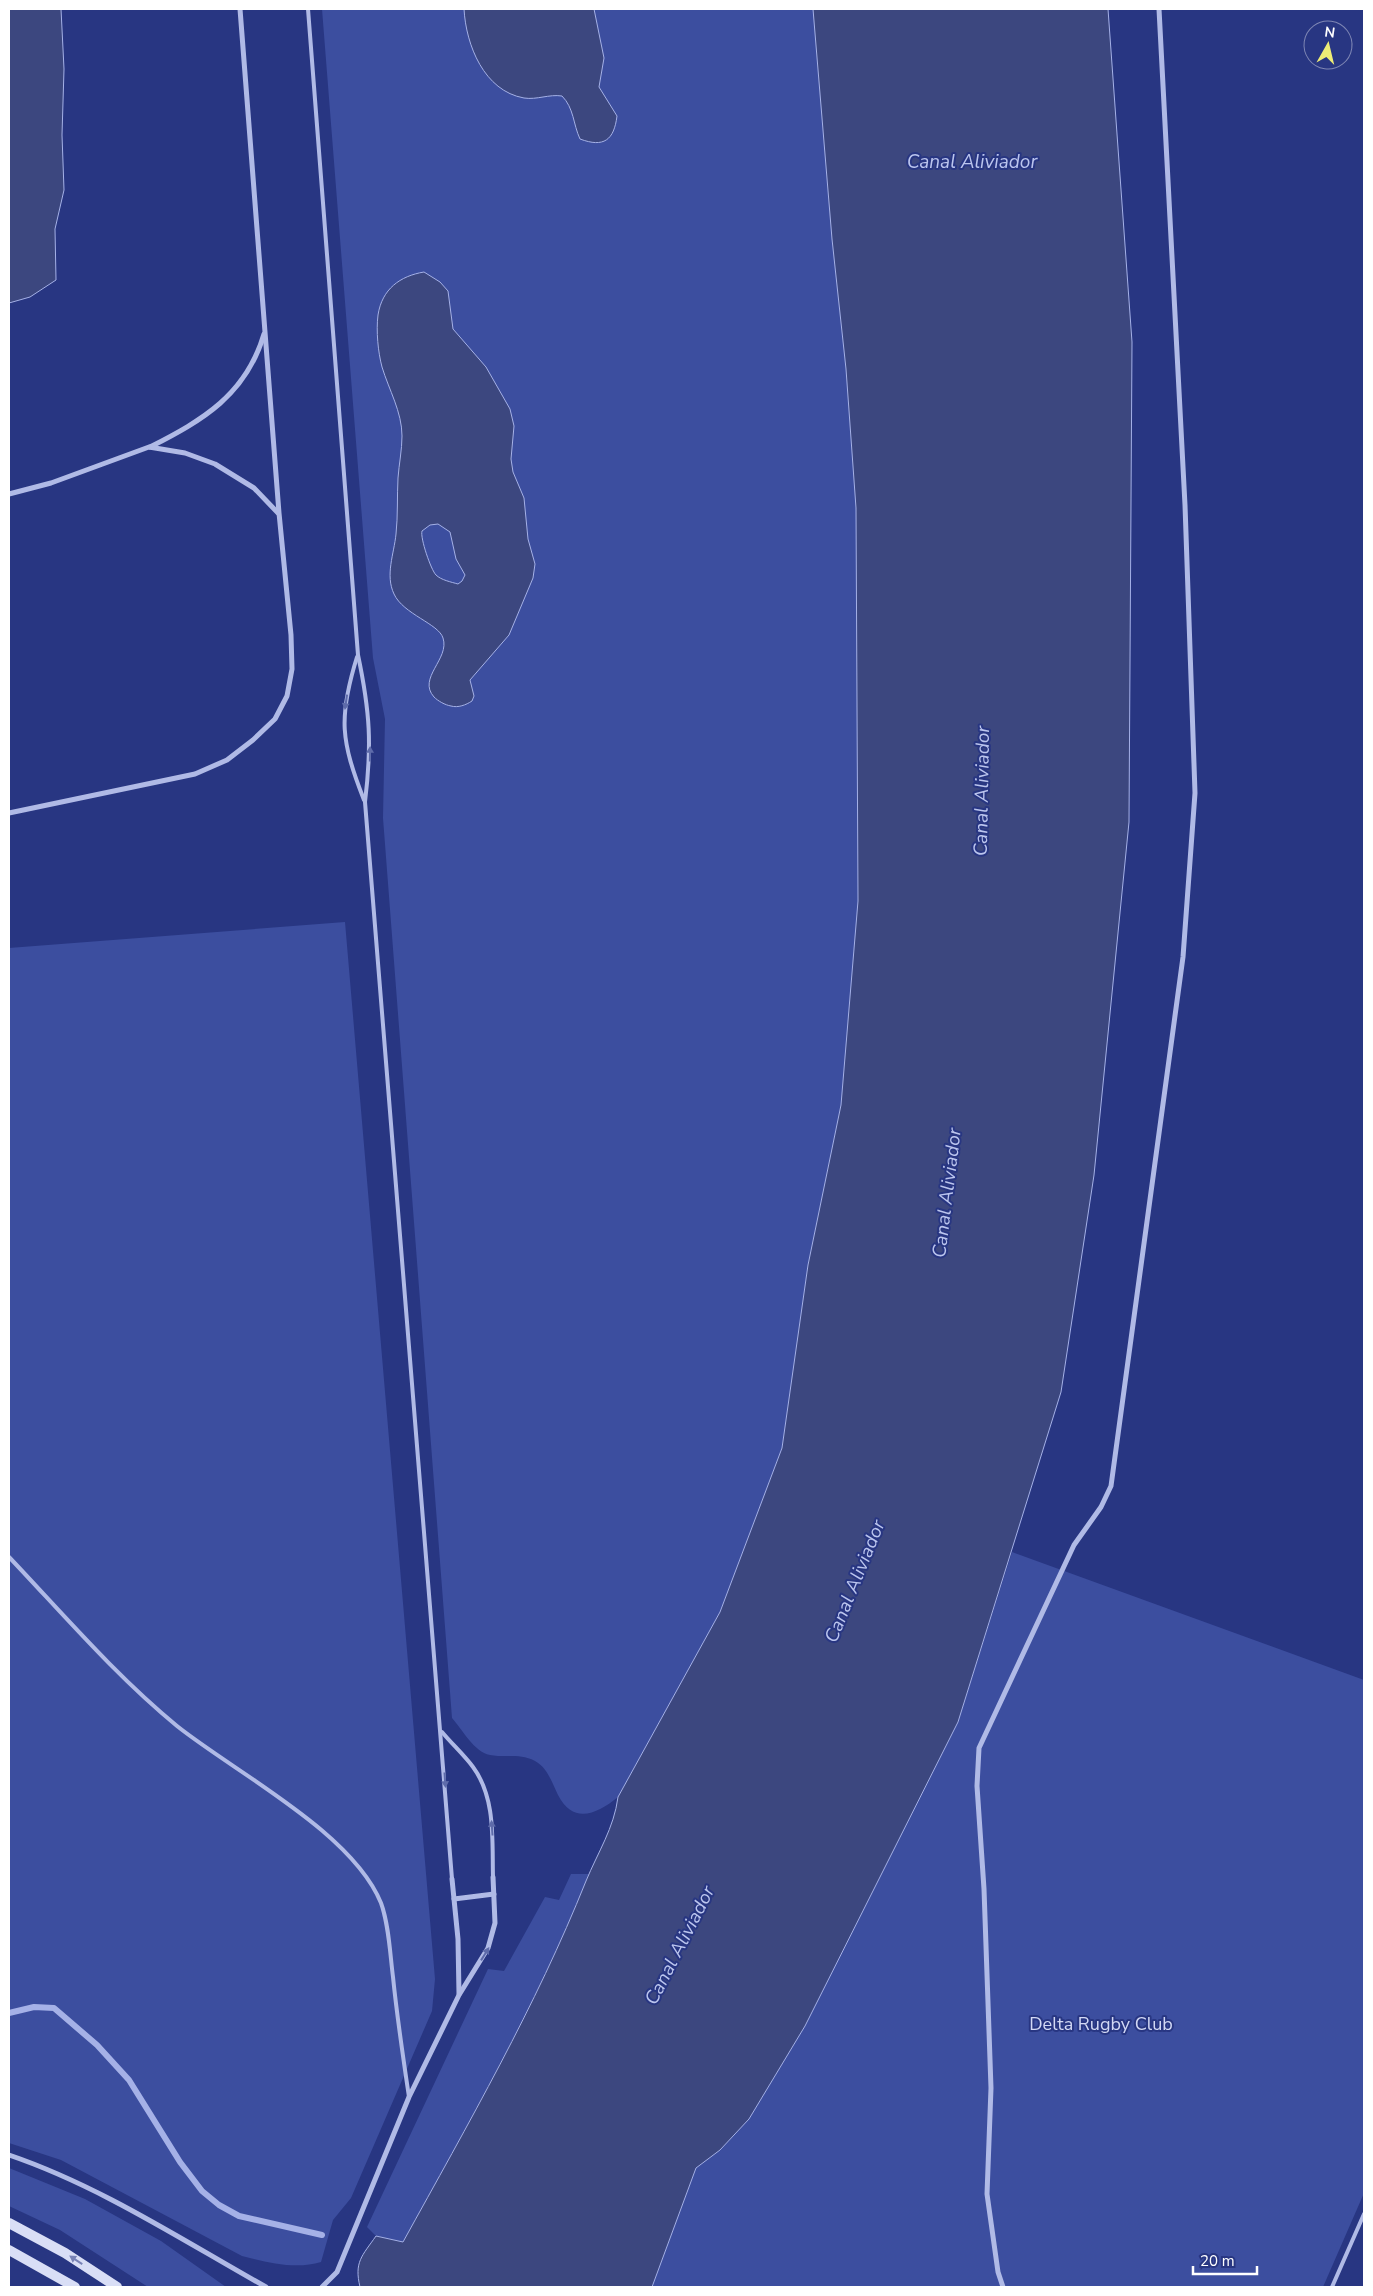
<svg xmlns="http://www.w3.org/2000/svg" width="1373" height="2296" viewBox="0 0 1373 2296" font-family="'Nunito Sans',sans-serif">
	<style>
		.green { fill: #3c4e9f }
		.water { fill: #3c477f; stroke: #a5b1e7; fill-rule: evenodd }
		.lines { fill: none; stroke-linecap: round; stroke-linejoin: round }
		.stream { stroke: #a5b1e7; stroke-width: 6 }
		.service { stroke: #b0bae6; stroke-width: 4 }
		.minor { stroke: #b0bae6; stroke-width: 5 }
		.secondary { stroke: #d9def6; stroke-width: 10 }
		.oneway { fill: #5e6baa }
		.oneway2 { fill: #7882b6 }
		.labels { text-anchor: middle; stroke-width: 4; stroke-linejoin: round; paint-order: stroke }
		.park-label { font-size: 18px; fill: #d3d9f5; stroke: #283682 }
		.water-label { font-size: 19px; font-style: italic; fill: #bbc5ee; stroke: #283682 }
	</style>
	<rect width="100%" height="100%" fill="#283682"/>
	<g class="green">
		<path d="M322,9h491l19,230 14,130 10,139 2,393 -17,204 -33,160 -26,183 -62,164 -102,185c-20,16 -44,29 -60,-2 -6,-12 -10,-27 -23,-34 -16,-8 -29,-3 -45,-6 -16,-3 -28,-26 -38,-37l-69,-900 2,-99 -12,-61z"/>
		<path d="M345,922l90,1057 -3,32 -81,187 -18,22 -12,42c-26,8 -54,0 -79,-6l-181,-96 -52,-17v-1195z"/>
		<path d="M1012,1552l352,128v513l-41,94h-671l44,-119 24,-18 29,-31 56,-93 153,-304z"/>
		<path d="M571,1874h18c-51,127 -120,248 -186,368l-27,-6 -9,-9 121,-258 16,2 41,-74 14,3z"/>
		<path d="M9,2168l76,31 76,42 65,46h-78l-88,-57 -51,-24z"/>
	</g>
	<g class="water">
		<path d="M9,9h52l3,60 -2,66 2,55 -9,39 1,51 -26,17 -21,6z"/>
		<path d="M464,9h130l10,49 -5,29 18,29c-3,24 -13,32 -37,23 -7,-15 -6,-31 -18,-43 -13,-2 -25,4 -38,2 -40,-7 -58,-53 -60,-89z"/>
		<path d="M813,9h295l24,333 -3,480 -35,353 -33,217 -103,330 -153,304 -56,93 -29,31 -24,18 -44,119h-292c-6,-25 2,-31 16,-51l27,6c65,-118 133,-236 183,-361 12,-29 28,-53 32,-84l102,-185 62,-164 26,-183 33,-160 17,-204 -2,-393 -10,-139 -14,-130z"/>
		<path d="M424,272l16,10 8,9 5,38 33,38 24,42 4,17 -3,33 2,13 11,26 4,41 7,25 -2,14 -24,57 -39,45 4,16 -2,5c-6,4 -14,7 -21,5 -6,-1 -13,-5 -17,-9 -17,-19 16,-38 9,-59 -4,-14 -40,-24 -49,-44 -9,-19 0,-40 2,-60 2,-18 1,-38 2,-56 1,-14 4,-28 4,-42 0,-24 -13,-46 -20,-69 -4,-15 -6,-36 -4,-52 4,-26 22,-39 46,-43zM438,524l12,8 6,27 9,16 -3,6 -4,3c-7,-2 -17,-4 -22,-9 -5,-5 -16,-37 -14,-44l8,-6z"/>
	</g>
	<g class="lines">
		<path class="stream" d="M9,2013l25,-6 20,1 43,37 32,35 51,82 22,29 17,14 20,11 83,19"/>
		<g class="service">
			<path d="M308,9l50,646c12,57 14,90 7,147l87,1077"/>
			<path d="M357,657c-19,61 -16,84 7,143"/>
			<path d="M9,1557c54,57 107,119 168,169 59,47 175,106 204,177 8,22 9,51 12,74 4,40 10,80 16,120"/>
			<path d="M442,1732c10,12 22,23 31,35 23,31 19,74 20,110"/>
			<path d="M1332,2287l32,-73"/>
		</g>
		<g class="minor">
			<path d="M150,447c53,-27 96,-52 114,-113"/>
			<path d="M9,494l42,-11 98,-36 36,6 30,11 39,24 24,25"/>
			<path d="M9,813l186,-39 32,-14 26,-20 22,-21 12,-23 5,-27 -1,-34 -12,-122 -39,-504"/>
			<path d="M452,1879l6,60 1,55"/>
			<path d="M454,1899l40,-5"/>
			<path d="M9,2155c91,31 173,85 257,132"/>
			<path d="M322,2287l15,-15 72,-175 50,-102 29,-47 7,-25 -2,-46"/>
			<path d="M1003,2287l-5,-15 -11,-78 4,-106 -7,-199 -7,-103 2,-38 95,-203 27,-38 10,-21 72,-529 12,-164 -10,-288 -26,-496"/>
		</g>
		<g class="secondary">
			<path d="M9,2223l56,30 52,34"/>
			<path d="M9,2250l66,37"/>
		</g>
	</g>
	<defs><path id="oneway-solid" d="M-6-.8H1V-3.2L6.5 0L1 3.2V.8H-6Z" transform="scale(1.25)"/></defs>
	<g class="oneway">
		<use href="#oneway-solid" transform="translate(346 702) rotate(98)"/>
		<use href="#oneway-solid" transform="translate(370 754) rotate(-89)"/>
		<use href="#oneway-solid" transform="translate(445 1780) rotate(86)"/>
		<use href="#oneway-solid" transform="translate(492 1828) rotate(-94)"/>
		<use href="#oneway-solid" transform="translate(485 1954) rotate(-58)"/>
	</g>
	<use class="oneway2" href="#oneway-solid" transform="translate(76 2260) rotate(-147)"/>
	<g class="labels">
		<g class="park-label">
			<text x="1101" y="2030">Delta Rugby Club</text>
		</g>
		<g class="water-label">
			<text x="972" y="168">Canal Aliviador</text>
			<text transform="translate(981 791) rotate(-89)" y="7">Canal Aliviador</text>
			<text transform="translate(946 1193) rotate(-83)" y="7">Canal Aliviador</text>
			<text transform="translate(854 1581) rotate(-68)" y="7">Canal Aliviador</text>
			<text transform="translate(679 1945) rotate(-63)" y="7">Canal Aliviador</text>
		</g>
	</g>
	<rect width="1373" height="2296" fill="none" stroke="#ffffff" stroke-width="20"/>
	<g transform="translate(1328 45) rotate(8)"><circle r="24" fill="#283682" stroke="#7e86b4"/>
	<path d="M0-4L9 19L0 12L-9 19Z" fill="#eeec76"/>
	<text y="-8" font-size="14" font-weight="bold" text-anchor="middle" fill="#ffffff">N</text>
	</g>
	<path d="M1193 2266v8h64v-8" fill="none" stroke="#ffffff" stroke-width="2.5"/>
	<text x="1200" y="2266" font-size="15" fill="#ffffff" stroke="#283682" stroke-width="4" paint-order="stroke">20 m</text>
</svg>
